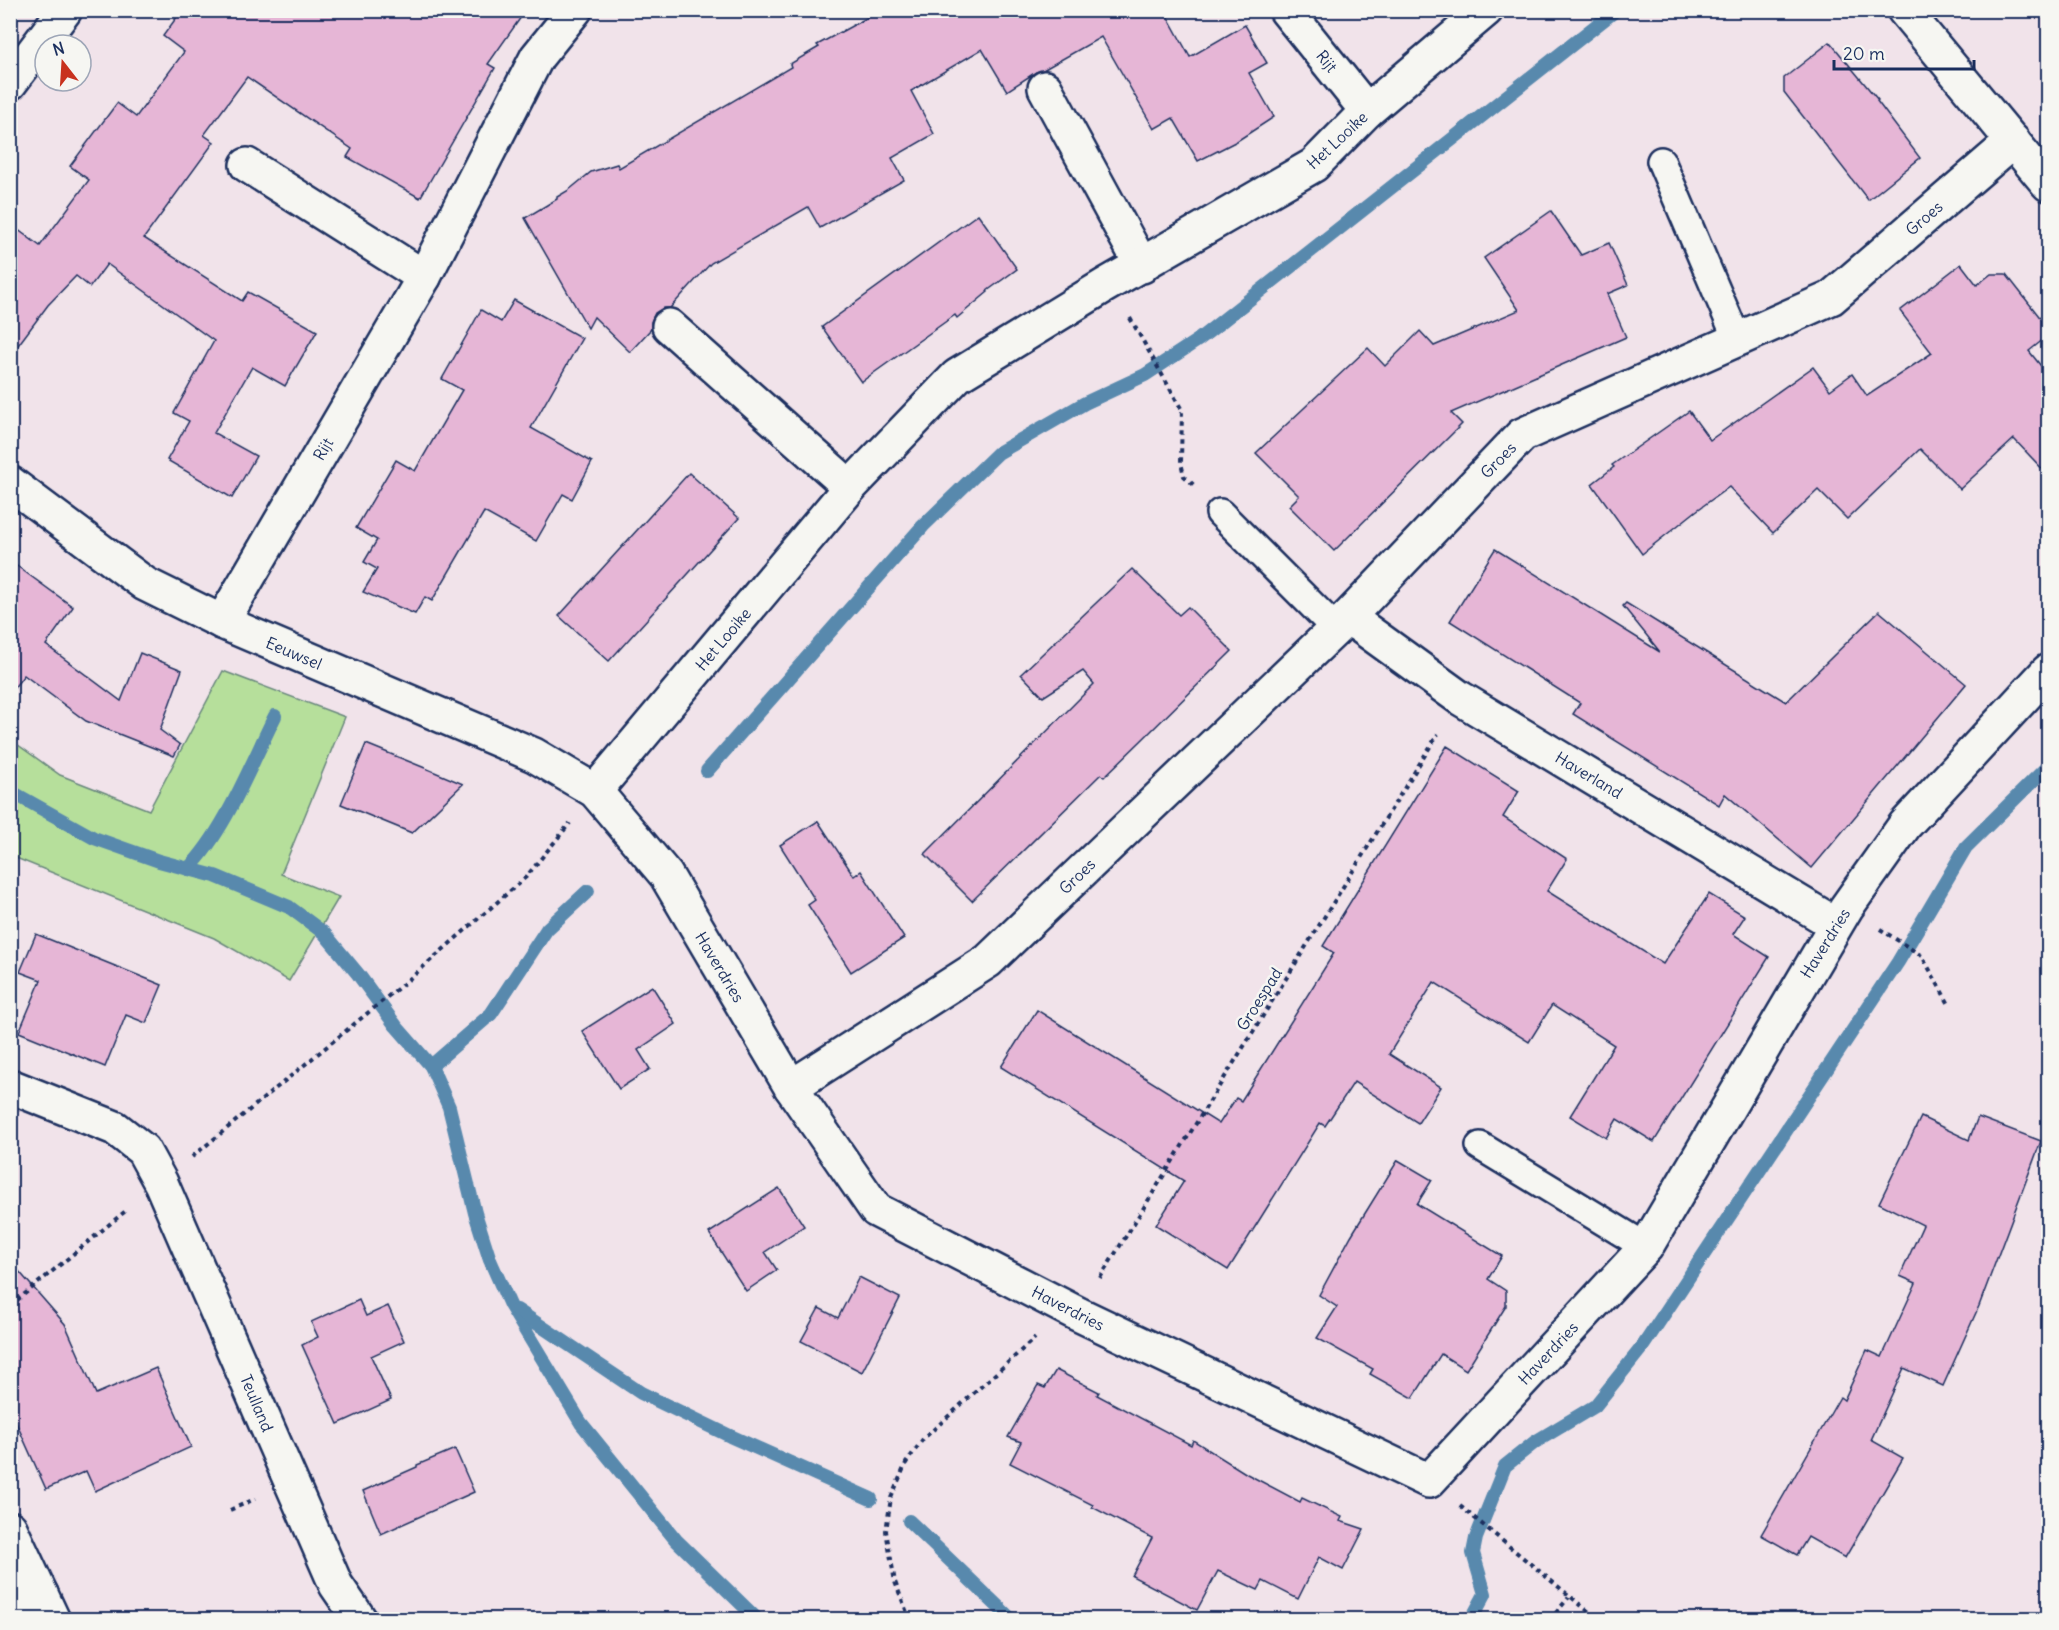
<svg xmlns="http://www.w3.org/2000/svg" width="2059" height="1630" viewBox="0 0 2059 1630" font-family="Delius,sans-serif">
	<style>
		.green { fill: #b6df9b; stroke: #68877c; stroke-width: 1.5 }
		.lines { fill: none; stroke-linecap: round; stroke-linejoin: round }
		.stream { stroke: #5889ad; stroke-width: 14 }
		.building { fill: #e6b6d6; stroke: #1b2f5e; stroke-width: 1.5 }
		.service-casing { stroke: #1b2f5e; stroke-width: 32 }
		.minor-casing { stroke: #1b2f5e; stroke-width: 38 }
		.tertiary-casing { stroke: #1b2f5e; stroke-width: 38 }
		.path { stroke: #1b2f5e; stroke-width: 4; stroke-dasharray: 4.5 4.5; stroke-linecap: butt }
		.service { stroke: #f6f6f2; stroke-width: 27 }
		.minor { stroke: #f6f6f2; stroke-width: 33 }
		.tertiary { stroke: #f6f6f2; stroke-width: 33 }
		.labels { text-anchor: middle; stroke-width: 5; stroke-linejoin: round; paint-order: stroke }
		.street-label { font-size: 16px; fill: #1b2f5e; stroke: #f6f6f2 }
	</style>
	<rect width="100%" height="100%" fill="#f1e3ea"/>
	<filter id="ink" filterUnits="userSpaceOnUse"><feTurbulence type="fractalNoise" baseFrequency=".0167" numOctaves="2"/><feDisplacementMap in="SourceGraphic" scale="12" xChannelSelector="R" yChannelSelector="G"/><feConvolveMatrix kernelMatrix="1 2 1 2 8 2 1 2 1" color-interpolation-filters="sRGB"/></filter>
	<g filter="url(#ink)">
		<path class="green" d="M223,671l122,46 -64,157 58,23 -50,84 -75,-43 -203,-82v-116l49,35 89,35z"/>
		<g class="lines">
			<g class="stream">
				<path d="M707,771l216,-245 75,-73 87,-50 60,-28 53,-35 418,-330"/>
				<path d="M10,791l84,47 65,23 56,15 74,31 35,26 34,41 38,52 35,40 18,41 26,106 15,47 20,45 71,118 95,117 82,80"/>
				<path d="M188,869c37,-37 63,-105 87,-153"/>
				<path d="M431,1066l60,-52 56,-85 41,-38"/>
				<path d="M517,1310l124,83 89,43 141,63"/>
				<path d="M909,1521l103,99"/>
				<path d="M1471,1620l14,-26 -12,-41 3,-15 29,-72 30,-24 60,-36 48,-60 255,-384 68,-115 82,-81"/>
			</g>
		</g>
		<g class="building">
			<path d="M182,10h344l-38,54 7,4 -75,130 -73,-41 5,-8 -105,-72 -43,58 10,7 -70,96 98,63 6,-9 69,39 -32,55 -33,-19 -38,66 42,23 -24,42 -65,-38 22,-39 -15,-8 40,-72 -107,-77 -17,23 -14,-11 -28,29 -38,51v-132l30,22 49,-66 -19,-14 47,-63 19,14 48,-65 -21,-16z"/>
			<path d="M881,10h283l26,47 55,-32 22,38 -18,10 25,44 -37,24 -39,20 -25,-43 -19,11 -53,-92 -58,33 -7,2 -29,19 -25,-42 -71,42 23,43 -42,24 12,22 -84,48 -12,-21 -97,56 -41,45h-7l-8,5 -4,9v7l-21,23 -36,-35 -6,11 -63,-110 32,-19v-2l12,-7 22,-18 26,-8 2,4 172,-101 -1,-3 29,-17 -2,-2z"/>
			<path d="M1830,42l48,58 -1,1 43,57 -52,42 -84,-108v-14z"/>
			<path d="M1551,211l30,44 28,-12 19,42 -21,9 19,43 -175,76 11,11 -128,127 -45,-45 10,-10 -43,-43 112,-105 17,18 35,-35 14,15 85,-36 -35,-52z"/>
			<path d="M978,214l39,55 -30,22 1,1 -31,26 -2,-3 -94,67 -39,-55z"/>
			<path d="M1961,264l16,21 14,-11h15l43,55v6l-20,16 20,25v100l-35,-37 -54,50 -40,-40 -73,70 -29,-29 -45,43 -44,-46 -33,24 -54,43 -50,-70 22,-17 -2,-2 77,-54 21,29 103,-73 17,23 22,-16 15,22 65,-43 -32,-42z"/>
			<path d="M514,300l68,38 -51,90 61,34 -20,37 -9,-5 -27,47 -52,-29 -52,89 -7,-4 -10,17 -52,-22 14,-23 -13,-7 13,-22 -21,-12 40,-68 19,11 47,-81 -20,-11 39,-69 20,12z"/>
			<path d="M689,473l50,45 -130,143 -50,-45z"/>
			<path d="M1495,549l165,103 -37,-46 3,-3 160,99 93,-91 87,73 -154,184 -87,-74 -6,11 -146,-91 7,-11 -130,-82z"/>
			<path d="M10,561l63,46 -27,38 75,56 19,-48 42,17 -22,60 20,15 -6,11 -88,-35 -62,-46 -14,18z"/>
			<path d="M1132,569l47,46 9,-8 44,44 -91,90 -37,36 -3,-3 -129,127 -47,-47 169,-170 -11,-13 -40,26 -22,-23z"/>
			<path d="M366,744l59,24 38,16 -51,49 -71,-29z"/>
			<path d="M1447,746l72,45 -16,26 64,42 -20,32 116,73 46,-70 36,22 -12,18 36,23 -115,185 -37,-23 -11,19 -36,-22 44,-71 -62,-40 -23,37 -95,-60 -45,72 52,33 -23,36 -64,-41 -29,44 -5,-3 -92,147 -72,-45 28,-44 -183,-114 36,-57 182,114 17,-26 5,3 93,-148 -11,-7z"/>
			<path d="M818,821l36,55 7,-5 43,67 -53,34 -43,-67 7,-5 -35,-55z"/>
			<path d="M36,934l126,51 -16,38 -20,-8 -21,52 -86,-35 22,-52 -21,-8z"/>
			<path d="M652,986l24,38 -38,26 12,19 -31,20 -37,-58z"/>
			<path d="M1921,1117l48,23 9,-23 63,24 -62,165 -36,80 -39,-18 -33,72 32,18 -58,100 -37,-21 -11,18 -36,-20 79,-138 4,3 23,-50 15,7 34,-74 -16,-7 23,-51 -44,-22z"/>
			<path d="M1398,1160l34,20 -15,24 85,52 -14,23 18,12v15l-40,64 -25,-16 -28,44 -43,-24 3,-5 -56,-31 20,-31 -18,-12 32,-59z"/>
			<path d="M779,1188l25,38 -39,26 12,18 -31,21 -37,-58z"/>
			<path d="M10,1261l55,63 31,70 60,-26 35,79 -96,44 -9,-20 -40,18 -36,-80z"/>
			<path d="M859,1277l41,21 -38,74 -61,-31 18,-33 19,10z"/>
			<path d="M359,1300l7,16 22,-10 16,35 -33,15 20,44 -53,24 -36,-79 16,-8 -7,-15z"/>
			<path d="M1056,1370l43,22 -2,3 94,50 2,-5 54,34 53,28 2,-4 40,19 -2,4 24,8 -21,41 -24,-13 -21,42 -35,-18 -5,9 -40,-19 -21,39 -65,-34 20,-38 -60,-31 1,-2 -83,-42 11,-21 -13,-5 30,-52 7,3z"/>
			<path d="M455,1449l19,43 -93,42 -18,-43 54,-24v-2z"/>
		</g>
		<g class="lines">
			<g class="service-casing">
				<g id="service">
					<path d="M1661,161l76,178"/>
					<path d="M1220,513l116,116"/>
					<path d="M1480,1146l166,101"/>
				</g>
			</g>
			<g class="minor-casing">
				<g id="minor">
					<path d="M1286,10l81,101"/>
					<path d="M1045,88l97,178"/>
					<path d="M247,165l177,112"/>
					<path d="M669,326l181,161"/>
					<path d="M10,483l135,101 77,38 312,133 61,36 71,84 125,212 85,123 202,104 351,167 217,-234 200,-339 59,-83 143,-154"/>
					<path d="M1348,617l112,81 375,226"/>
					<path d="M222,622l202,-345 113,-220 38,-47"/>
					<path d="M595,791l255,-304 107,-111 147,-90 210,-121 53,-54 119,-101"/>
					<path d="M10,1086l105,42 28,22 18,33 175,402 24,35"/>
					<path d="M791,1087l197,-126 360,-344 174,-182 309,-137 182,-157"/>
					<path d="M10,1528l43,92"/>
					<path d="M10,1608l31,-14"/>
				</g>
			</g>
			<g class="tertiary-casing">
				<g id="tertiary">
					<path d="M1904,10l144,174"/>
					<path d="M10,83l55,-73"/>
				</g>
			</g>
			<g class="path">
				<path d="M1130,318l52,92 -1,52 3,14 11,10"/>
				<path d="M1880,929l42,27 28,50"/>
				<path d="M192,1157l222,-182 112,-98 44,-54"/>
				<path d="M1100,1278l338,-544"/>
				<path d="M10,1306l118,-97"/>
				<path d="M1460,1506l139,114"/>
				<path d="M230,1510l25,-11"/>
				<path d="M910,1620l-15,-38 -9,-51 5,-33 15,-35 17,-24 112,-101"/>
				<path d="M1550,1620l19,-23"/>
			</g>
			<use href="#service" class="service"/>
			<use href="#minor" class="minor"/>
			<use href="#tertiary" class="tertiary"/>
		</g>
	</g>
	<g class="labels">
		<g class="street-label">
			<text transform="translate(1327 61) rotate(51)" y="6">Rijt</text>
			<text transform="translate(1337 140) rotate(-43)" y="6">Het Looike</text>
			<text transform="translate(1924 218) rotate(-41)" y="6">Groes</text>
			<text transform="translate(323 449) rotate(-60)" y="6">Rijt</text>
			<text transform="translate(1498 460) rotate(-46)" y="6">Groes</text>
			<text transform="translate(723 639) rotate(-50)" y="6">Het Looike</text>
			<text transform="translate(294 653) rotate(23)" y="6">Eeuwsel</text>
			<text transform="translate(1589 775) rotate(31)" y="6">Haverland</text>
			<text transform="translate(1077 876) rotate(-44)" y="6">Groes</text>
			<text transform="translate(1825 943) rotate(-58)" y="6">Haverdries</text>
			<text transform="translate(720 967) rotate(59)" y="6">Haverdries</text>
			<text transform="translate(1259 999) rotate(-58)" y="6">Groespad</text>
			<text transform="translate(1068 1308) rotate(27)" y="6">Haverdries</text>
			<text transform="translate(1548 1353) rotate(-47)" y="6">Haverdries</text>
			<text transform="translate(257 1403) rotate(67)" y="6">Teulland</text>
		</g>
	</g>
	<rect width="2059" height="1630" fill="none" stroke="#f6f6f2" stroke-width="36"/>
	<rect x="18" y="18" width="2023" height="1594" fill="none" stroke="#1b2f5e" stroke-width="2" filter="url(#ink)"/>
	<g transform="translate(63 63) rotate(343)"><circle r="28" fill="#f6f6f2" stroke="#9ea6b7" stroke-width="1.5"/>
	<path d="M0-4.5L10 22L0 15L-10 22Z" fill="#c8321e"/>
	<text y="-9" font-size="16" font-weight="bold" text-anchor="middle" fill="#1b2f5e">N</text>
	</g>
	<path d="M1834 60v9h140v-9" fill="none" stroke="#1b2f5e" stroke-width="3"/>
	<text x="1843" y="60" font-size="18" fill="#1b2f5e" stroke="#f6f6f2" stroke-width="4.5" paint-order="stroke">20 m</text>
</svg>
